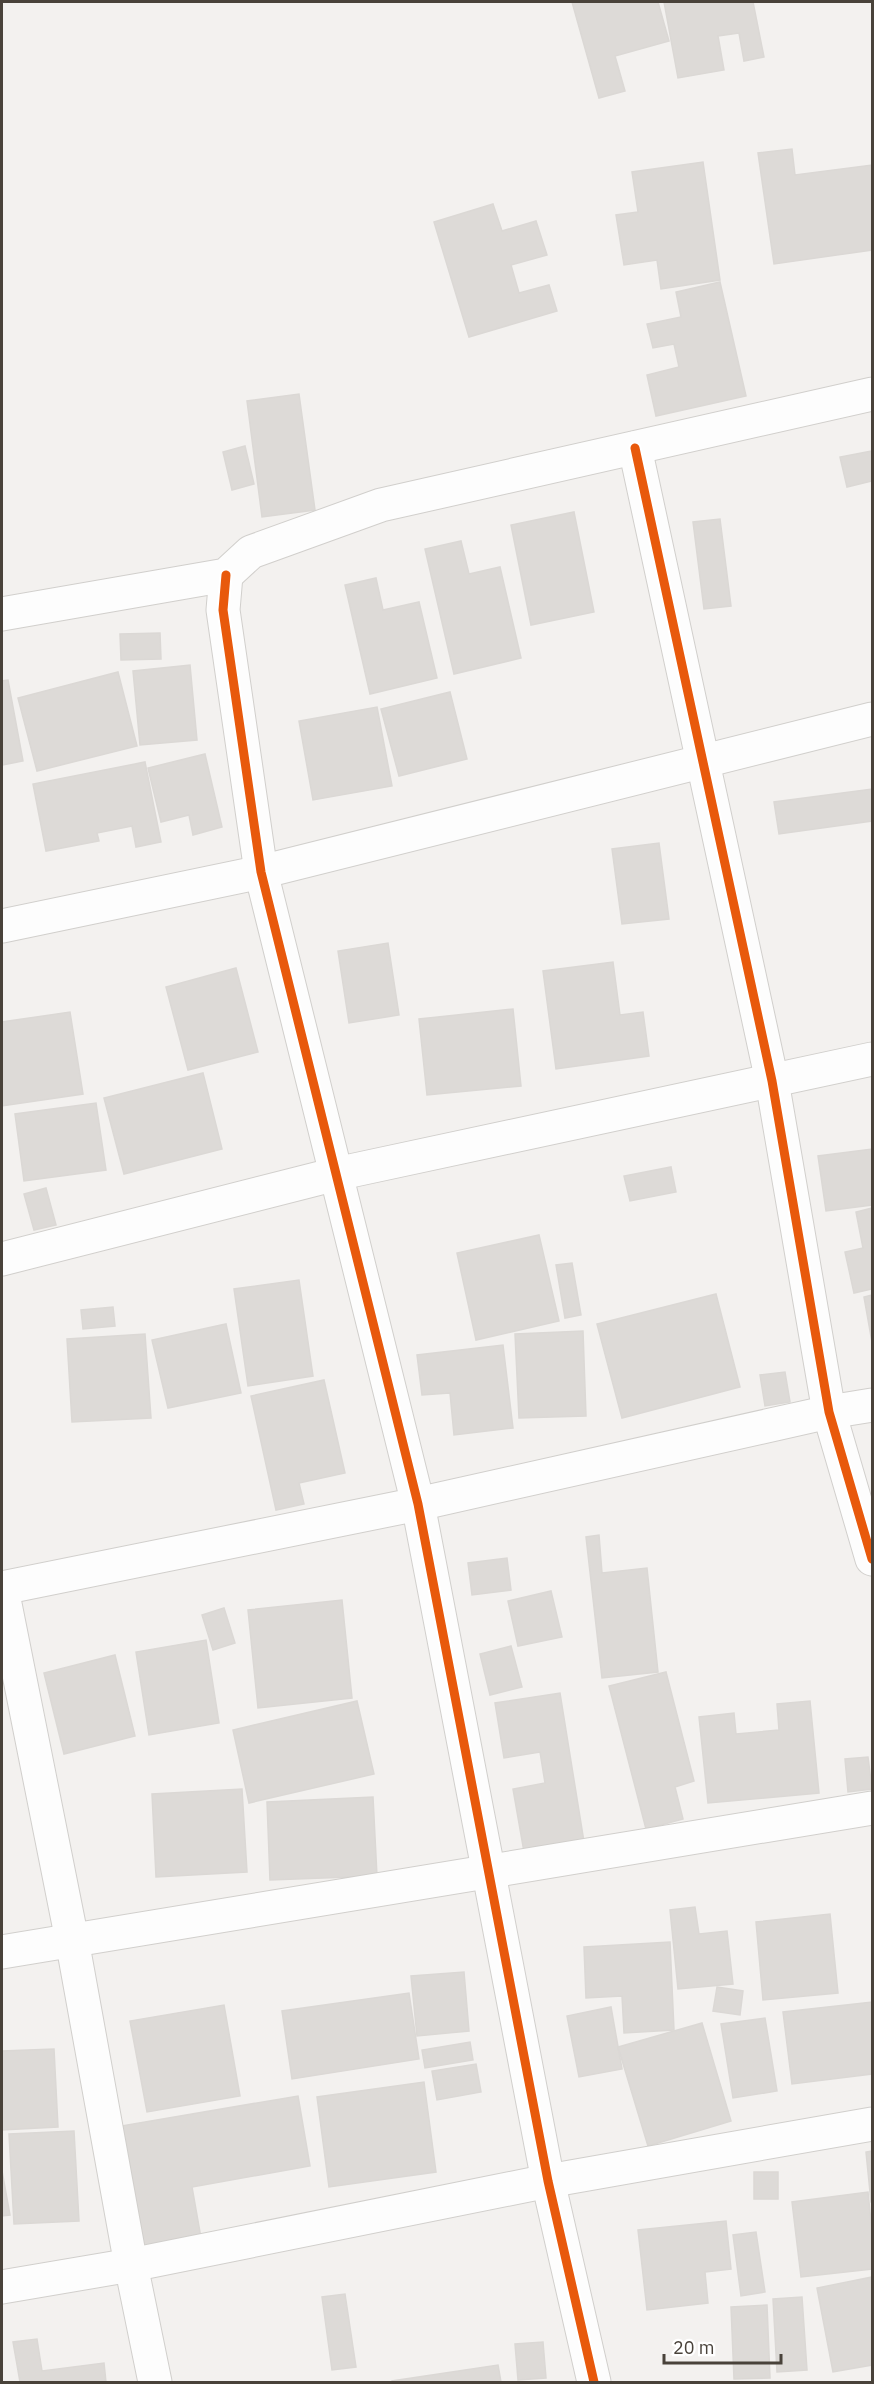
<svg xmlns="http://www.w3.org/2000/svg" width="874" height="2384" viewBox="0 0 874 2384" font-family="'IBM Plex Sans',sans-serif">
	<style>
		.building { fill: #dddad7; stroke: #dbd8d5; stroke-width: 1.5 }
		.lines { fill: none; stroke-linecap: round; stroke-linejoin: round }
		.minor-casing { stroke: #d1cfcc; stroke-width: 35 }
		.minor { stroke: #fdfdfd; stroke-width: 33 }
		.cycleway-casing { stroke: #fff; stroke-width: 13 }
		.cycleway { stroke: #e8590c; stroke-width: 9 }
	</style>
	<rect width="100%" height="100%" fill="#f3f1ef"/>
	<g class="building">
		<path d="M572,2h86l11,39 -54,15 10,35 -26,7z"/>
		<path d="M664,2h89l11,55 -20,4 -5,-28 -21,3 6,34 -46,8z"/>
		<path d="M792,149l3,26 77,-10v85l-98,14 -16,-111z"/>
		<path d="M703,162l17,118 -59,9 -4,-29 -33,5 -8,-50 22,-3 -6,-40z"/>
		<path d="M493,204l9,27 34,-10 11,34 -36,10 8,28 30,-8 8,26 -88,26 -35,-115z"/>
		<path d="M720,282l26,114 -90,20 -9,-41 32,-8 -5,-23 -21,4 -6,-24 34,-7 -5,-25z"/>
		<path d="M299,394l16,116 -53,7 -15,-116z"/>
		<path d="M245,446l9,38 -22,6 -9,-38z"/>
		<path d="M872,451v30l-25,6 -7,-30z"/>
		<path d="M574,512l20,100 -63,13 -20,-100z"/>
		<path d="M720,519l11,87 -27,3 -11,-87z"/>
		<path d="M461,541l8,33 31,-7 21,91 -67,16 -29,-125z"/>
		<path d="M376,578l7,32 36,-8 18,76 -67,16 -25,-109z"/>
		<path d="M160,633l1,26 -40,1 -1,-26z"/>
		<path d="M190,665l7,75 -57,5 -7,-74z"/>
		<path d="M118,672l19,74 -100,25 -19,-73z"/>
		<path d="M8,680l15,81 -21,4v-84z"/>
		<path d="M450,692l17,67 -68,17 -18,-67z"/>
		<path d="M377,707l15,79 -79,14 -14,-79z"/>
		<path d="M205,754l17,73 -29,8 -4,-20 -28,7 -13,-54z"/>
		<path d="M145,762l16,80 -25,5 -4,-21 -35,7 2,8 -53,10 -13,-67z"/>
		<path d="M872,789v32l-93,13 -5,-32z"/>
		<path d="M659,843l10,76 -47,5 -10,-75z"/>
		<path d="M388,943l11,72 -50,8 -11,-72z"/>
		<path d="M613,962l7,53 23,-3 6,44 -93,13 -13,-98z"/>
		<path d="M236,968l22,84 -70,18 -22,-83z"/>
		<path d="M513,1009l8,77 -94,9 -8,-76z"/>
		<path d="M70,1012l13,82 -81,12v-84z"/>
		<path d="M203,1073l19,76 -98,25 -20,-76z"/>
		<path d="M96,1103l10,67 -82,11 -9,-67z"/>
		<path d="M872,1149v56l-46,6 -8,-55z"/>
		<path d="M671,1167l5,25 -46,9 -6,-25z"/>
		<path d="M46,1188l10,37 -22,5 -10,-36z"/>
		<path d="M872,1208v81l-18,4 -9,-41 18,-4 -7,-36z"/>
		<path d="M539,1235l20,86 -83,19 -19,-87z"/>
		<path d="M572,1263l9,52 -16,3 -9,-53z"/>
		<path d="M299,1280l14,96 -65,10 -14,-97z"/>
		<path d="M716,1294l24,93 -118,31 -25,-94z"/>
		<path d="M872,1295v47l-8,-45z"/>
		<path d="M113,1307l2,19 -32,3 -2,-19z"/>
		<path d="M226,1324l15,69 -73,15 -16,-68z"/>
		<path d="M583,1331l3,85 -67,2 -4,-84z"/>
		<path d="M145,1334l6,84 -79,4 -5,-83z"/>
		<path d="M503,1345l10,83 -59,7 -4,-42 -28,2 -5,-40z"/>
		<path d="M785,1372l5,30 -25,4 -5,-31z"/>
		<path d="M324,1380l21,93 -46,10 5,21 -28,6 -25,-114z"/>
		<path d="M599,1535l3,38 45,-5 11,104 -56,6 -16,-141z"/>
		<path d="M507,1558l4,32 -39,5 -4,-32z"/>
		<path d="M551,1591l11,46 -44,9 -10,-45z"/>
		<path d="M342,1600l10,98 -94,10 -10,-98z"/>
		<path d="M224,1608l11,35 -22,7 -11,-35z"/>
		<path d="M206,1640l13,83 -70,12 -13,-83z"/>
		<path d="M511,1646l11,41 -32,8 -10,-41z"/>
		<path d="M115,1655l20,81 -71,18 -20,-81z"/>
		<path d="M666,1672l28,109 -19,6 8,32 -37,10 -37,-143z"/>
		<path d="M560,1693l24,149 -60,10 -11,-63 32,-6 -5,-31 -36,6 -9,-55z"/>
		<path d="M357,1701l17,73 -125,29 -16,-73z"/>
		<path d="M810,1701l9,92 -111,10 -9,-86 35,-4 2,21 43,-4 -2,-26z"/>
		<path d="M868,1757l4,32 -24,3 -3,-33z"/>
		<path d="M242,1789l5,83 -91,5 -4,-83z"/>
		<path d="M373,1797l4,79 -107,4 -3,-78z"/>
		<path d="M695,1907l4,27 28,-3 6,53 -55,5 -8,-79z"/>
		<path d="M830,1914l8,79 -75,7 -7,-78z"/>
		<path d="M670,1942l4,88 -50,3 -2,-37 -36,2 -2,-51z"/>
		<path d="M464,1972l5,59 -52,5 -6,-60z"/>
		<path d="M717,1987l26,4 -3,24 -27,-4z"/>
		<path d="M409,1993l10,66 -127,20 -10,-68z"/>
		<path d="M872,2002v72l-80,10 -9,-72z"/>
		<path d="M224,2005l16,91 -93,16 -17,-91z"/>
		<path d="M611,2007l11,62 -43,8 -12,-61z"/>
		<path d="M765,2018l12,73 -44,7 -12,-74z"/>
		<path d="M702,2023l29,98 -83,25 -30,-99z"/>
		<path d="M470,2042l3,18 -48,8 -3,-18z"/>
		<path d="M54,2049l4,78 -56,3v-79z"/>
		<path d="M476,2064l5,28 -44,8 -5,-29z"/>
		<path d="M424,2082l12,90 -107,15 -12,-90z"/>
		<path d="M298,2096l12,70 -118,21 9,51 -59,10 -21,-122z"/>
		<path d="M74,2131l5,90 -65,3 -5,-90z"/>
		<path d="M872,2151v51h-1l-5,-50z"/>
		<path d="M2,2171l8,44 -8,1z"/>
		<rect x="754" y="2172" width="24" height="27"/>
		<path d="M868,2192l4,40v37l-71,8 -9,-75z"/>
		<path d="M726,2221l5,48 -26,3 3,31 -61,7 -9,-80z"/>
		<path d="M756,2232l9,60 -24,4 -8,-61z"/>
		<path d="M872,2277v88l-39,7 -16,-84z"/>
		<path d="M345,2294l11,73 -24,3 -10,-73z"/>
		<path d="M802,2297l5,73 -30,2 -4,-73z"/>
		<path d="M767,2305l3,73 -36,1 -3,-72z"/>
		<path d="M37,2339l5,32 62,-8 2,19h-86l-7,-40z"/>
		<path d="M543,2342l3,36 -28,2 -3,-36z"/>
		<path d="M498,2365l3,17h-109v-1z"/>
	</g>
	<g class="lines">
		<g class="minor-casing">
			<g id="minor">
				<path d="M635,448l137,633 57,331 43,147"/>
				<path d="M226,575l-3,35 38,262 157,632 130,677 46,201"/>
				<path d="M2,614l224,-39 25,-23 130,-47 491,-111"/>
				<path d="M2,926l259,-54 611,-153"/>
				<path d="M2,1259l334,-85 536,-115"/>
				<path d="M2,1588l416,-84 411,-92 43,-7"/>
				<path d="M2,1589l70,351 59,325 24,117"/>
				<path d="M2,1952l870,-144"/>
				<path d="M2,2287l129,-22 417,-84 324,-57"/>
			</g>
		</g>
		<use href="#minor" class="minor"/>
		<g class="cycleway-casing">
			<g id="cycleway">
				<path d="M635,448l137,633 57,331 43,147"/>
				<path d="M226,575l-3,35 38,262 157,632 130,677 46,201"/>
			</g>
		</g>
		<use href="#cycleway" class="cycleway"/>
	</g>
	<rect width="874" height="2384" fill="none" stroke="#49423a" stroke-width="6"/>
	<path d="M664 2354v9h117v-9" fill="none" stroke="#49423a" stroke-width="3"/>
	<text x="673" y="2354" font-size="18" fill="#49423a" stroke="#ffffff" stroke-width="4.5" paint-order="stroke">20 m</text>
</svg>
